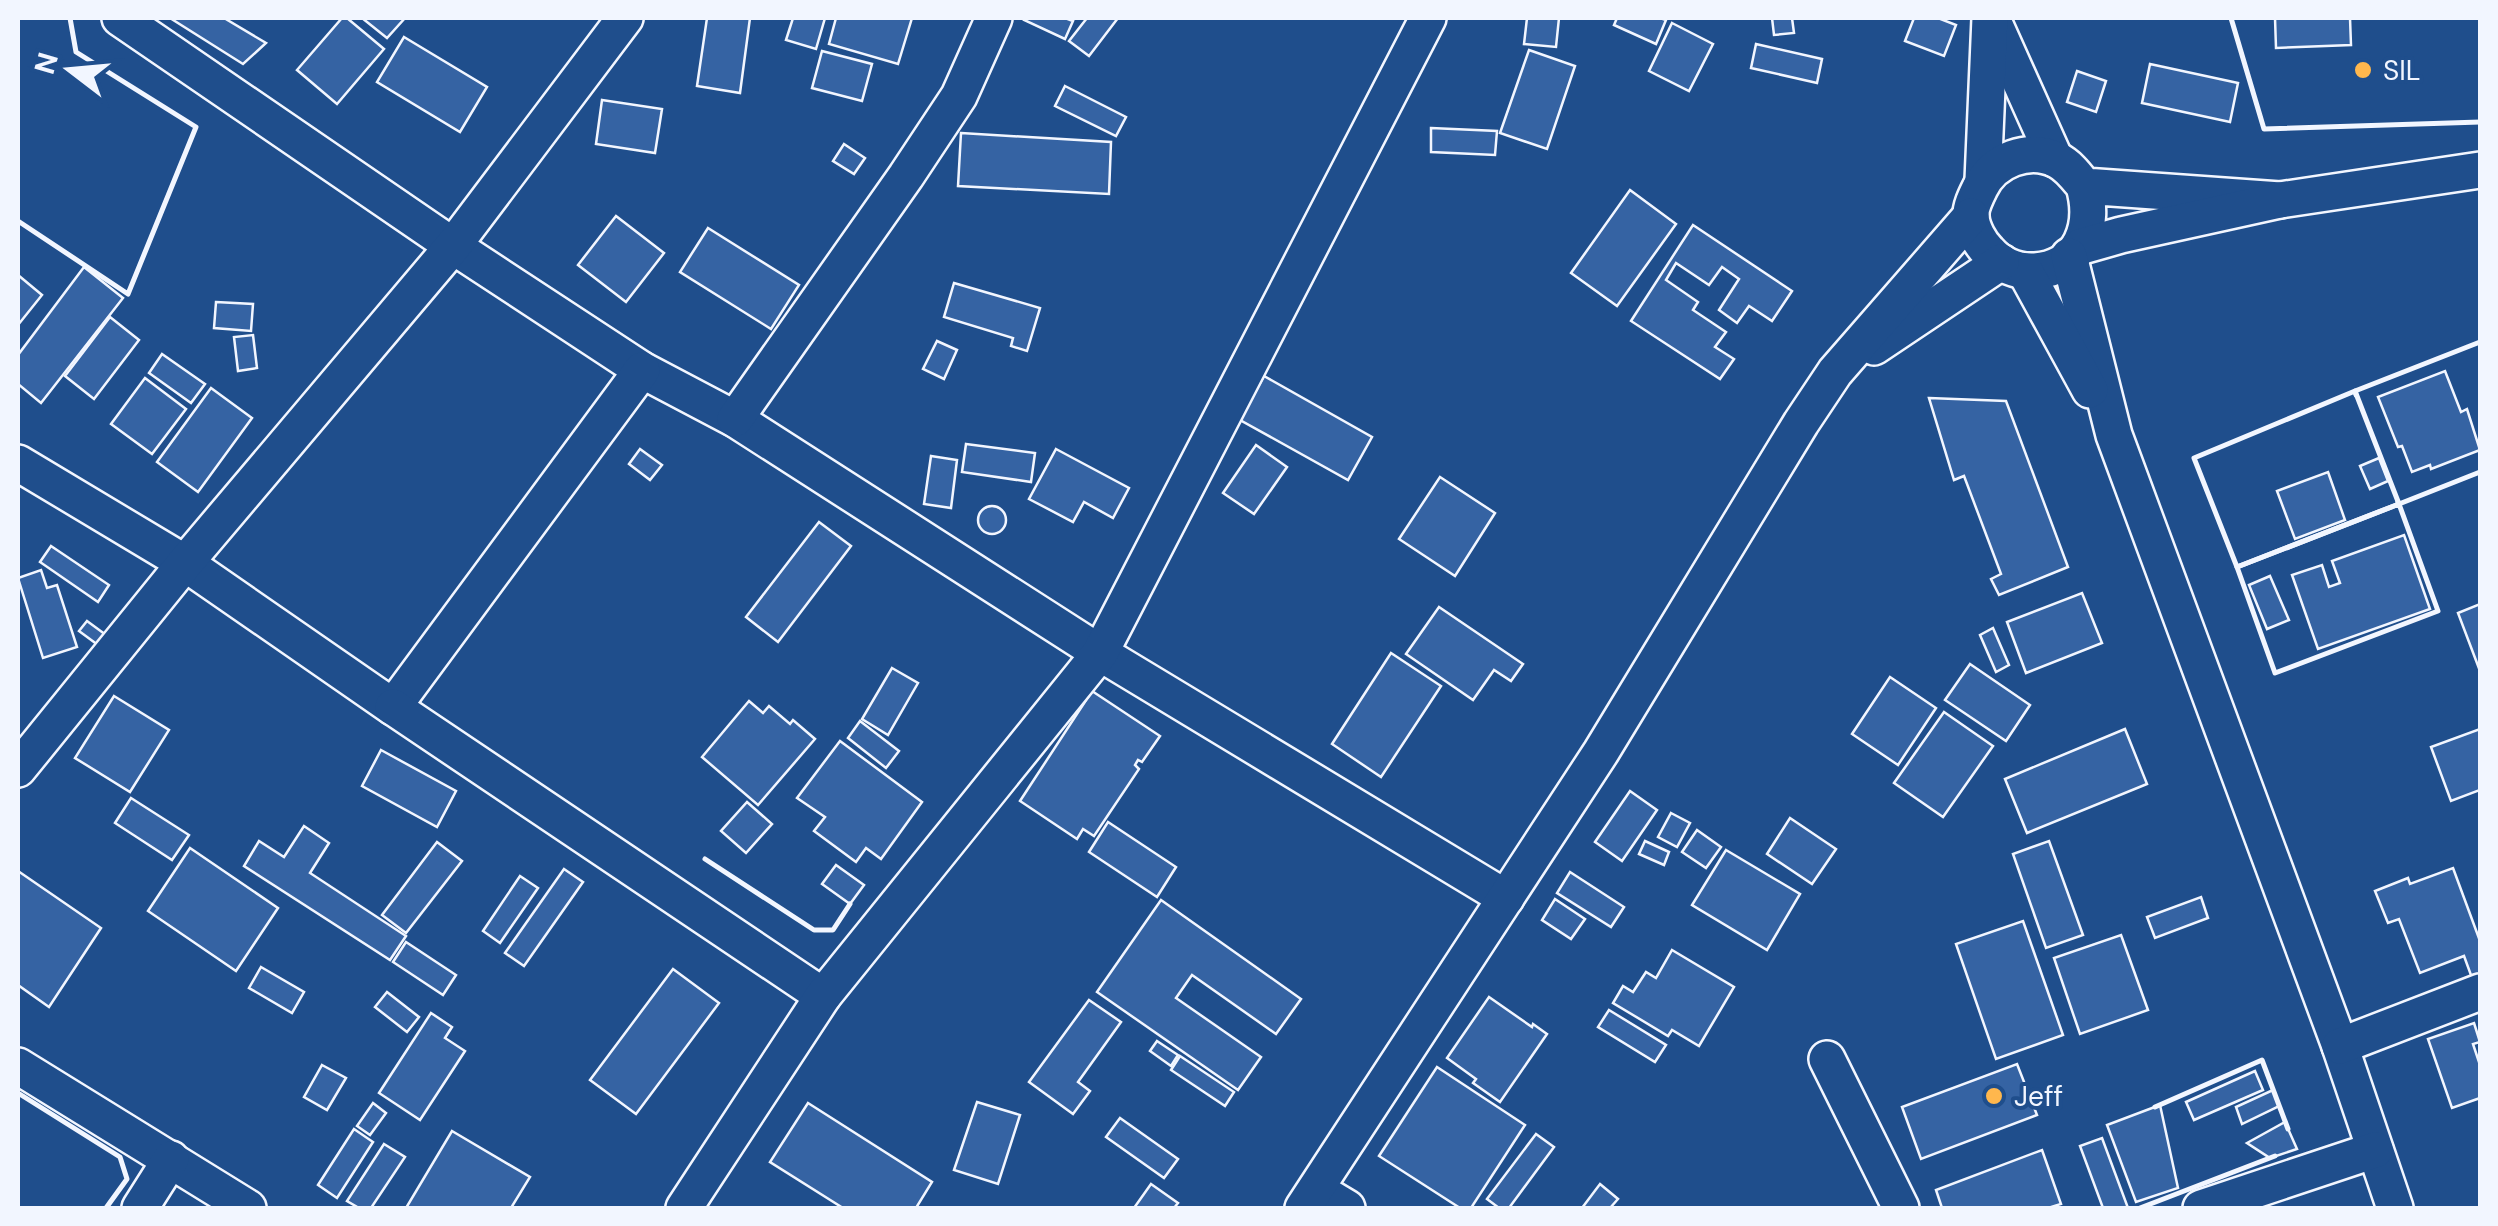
<svg xmlns="http://www.w3.org/2000/svg" width="2498" height="1226" viewBox="0 0 2498 1226" font-family="'DM Sans',sans-serif">
	<style>
		.building { fill: #3563a3; stroke: #f2f6ff; stroke-width: 2.5 }
		.lines { fill: none; stroke-linecap: round; stroke-linejoin: round }
		.street-casing { stroke: #f2f6ff; stroke-width: 40 }
		.street { stroke: #1f4e8c; stroke-width: 35 }
		.wall { stroke: #f2f6ff; stroke-width: 5 }
		.poi-dot { fill: #ffb74d; stroke: #1f4e8c; stroke-width: 4 }
		.labels { text-anchor: middle; stroke-width: 8; stroke-linejoin: round; paint-order: stroke }
		.poi-label { font-size: 28px; fill: #f2f6ff; stroke: #1f4e8c; text-anchor: start }
	</style>
	<rect width="100%" height="100%" fill="#1f4e8c"/>
	<g class="building">
		<path d="M170,18h54l42,25 -23,21z"/>
		<path d="M342,18h5l37,31 -47,55 -40,-34z"/>
		<path d="M362,18h43l-18,20z"/>
		<path d="M707,18h43l-10,75 -43,-7z"/>
		<path d="M793,18h32l-9,31 -30,-9z"/>
		<path d="M836,18h76l-14,46 -69,-20z"/>
		<path d="M1025,18h40l8,3 -8,18 -41,-19z"/>
		<path d="M1087,18h31l-29,38 -20,-15z"/>
		<path d="M1527,18h32l-3,29 -32,-3z"/>
		<path d="M1617,18h43l6,2 -10,24 -42,-19z"/>
		<path d="M1772,18h20l2,15 -20,2z"/>
		<path d="M1914,18h24l18,7 -12,31 -39,-15z"/>
		<path d="M2275,18h75l1,27 -75,3z"/>
		<path d="M1672,23l41,21 -24,47 -40,-20z"/>
		<path d="M404,37l83,50 -27,45 -83,-50z"/>
		<path d="M1756,44l66,15 -5,24 -66,-15z"/>
		<path d="M1529,50l46,16 -28,83 -47,-16z"/>
		<path d="M822,51l50,13 -10,37 -50,-13z"/>
		<path d="M2150,64l88,19 -8,39 -88,-19z"/>
		<path d="M2077,71l29,10 -10,31 -29,-10z"/>
		<path d="M1065,86l61,31 -10,19 -61,-30z"/>
		<path d="M602,100l60,9 -7,44 -59,-9z"/>
		<path d="M1431,128l66,3 -2,24 -64,-3z"/>
		<path d="M961,133l150,9 -2,52 -151,-8z"/>
		<path d="M844,144l21,14 -11,16 -21,-13z"/>
		<path d="M1630,190l46,34 -59,82 -46,-33z"/>
		<path d="M616,216l48,37 -38,49 -48,-37z"/>
		<path d="M1693,225l99,66 -20,30 -23,-15 -12,17 -18,-13 20,-31 -17,-12 -13,18 -33,-22 -10,17 32,22 -5,8 33,22 -11,15 19,12 -14,20 -89,-58z"/>
		<path d="M708,228l91,57 -28,44 -91,-57z"/>
		<path d="M84,267l39,31 -82,105 -23,-19v-29z"/>
		<path d="M18,275l24,20 -24,30z"/>
		<path d="M954,283l86,25 -13,43 -16,-5 2,-8 -69,-21z"/>
		<path d="M216,302l37,2 -2,27 -37,-3z"/>
		<path d="M110,317l29,23 -45,59 -29,-23z"/>
		<path d="M253,335l4,33 -19,3 -4,-34z"/>
		<path d="M937,341l20,9 -13,29 -21,-10z"/>
		<path d="M162,354l43,30 -14,19 -42,-30z"/>
		<path d="M2445,371l16,41 6,-3 13,41 -49,19 -1,-4 -18,7 -10,-26 -4,1 -20,-50z"/>
		<path d="M1264,376l108,61 -24,43 -108,-60z"/>
		<path d="M145,378l41,31 -34,45 -41,-30z"/>
		<path d="M211,388l41,30 -54,74 -41,-30z"/>
		<path d="M1929,398l77,3 62,166 -69,28 -8,-16 10,-5 -37,-98 -10,4z"/>
		<path d="M966,444l69,9 -4,29 -69,-10z"/>
		<path d="M1256,445l31,22 -33,47 -31,-21z"/>
		<path d="M640,449l22,16 -12,15 -21,-16z"/>
		<path d="M1056,449l73,39 -16,30 -29,-16 -11,20 -44,-23z"/>
		<path d="M931,456l26,4 -6,48 -27,-4z"/>
		<path d="M2379,458l9,23 -18,8 -10,-23z"/>
		<path d="M2328,472l17,48 -50,19 -18,-48z"/>
		<path d="M1440,477l55,36 -40,63 -56,-37z"/>
		<circle cx="992" cy="520" r="14"/>
		<path d="M819,522l32,24 -73,96 -32,-25z"/>
		<path d="M2404,535l26,74 -112,40 -26,-74 30,-10 7,22 11,-4 -8,-22z"/>
		<path d="M51,546l58,39 -11,17 -58,-40z"/>
		<path d="M41,570l6,18 10,-3 20,62 -34,11 -25,-80z"/>
		<path d="M2270,576l19,44 -22,9 -18,-44z"/>
		<path d="M2082,593l20,50 -76,30 -19,-51z"/>
		<path d="M2480,604v67l-22,-58z"/>
		<path d="M1439,607l84,57 -12,17 -17,-11 -21,30 -67,-46z"/>
		<path d="M87,621l19,14 -8,10 -19,-14z"/>
		<path d="M1993,628l16,37 -13,7 -16,-37z"/>
		<path d="M1391,653l50,33 -60,91 -49,-33z"/>
		<path d="M1970,664l60,41 -24,36 -61,-41z"/>
		<path d="M892,668l26,15 -30,52 -26,-16z"/>
		<path d="M1890,677l46,31 -38,57 -46,-31z"/>
		<path d="M1092,691l68,45 -18,26 -4,-2 -3,5 4,4 -45,67 -11,-7 -6,10 -57,-38z"/>
		<path d="M114,696l55,34 -39,62 -55,-34z"/>
		<path d="M749,701l14,12 6,-7 21,18 3,-4 22,19 -57,66 -56,-48z"/>
		<path d="M1944,712l49,34 -50,71 -49,-34z"/>
		<path d="M860,721l39,30 -13,17 -38,-30z"/>
		<path d="M2125,729l22,55 -120,49 -22,-54z"/>
		<path d="M2480,729v61l-29,11 -20,-54z"/>
		<path d="M840,741l82,61 -41,57 -15,-11 -10,14 -42,-31 11,-14 -28,-19z"/>
		<path d="M381,750l75,41 -19,36 -75,-41z"/>
		<path d="M1630,791l27,19 -35,51 -27,-19z"/>
		<path d="M131,798l58,37 -17,25 -57,-37z"/>
		<path d="M747,802l25,22 -26,29 -25,-22z"/>
		<path d="M1671,813l19,10 -13,24 -19,-10z"/>
		<path d="M1790,818l46,31 -24,35 -45,-30z"/>
		<path d="M1108,822l68,45 -19,30 -68,-45z"/>
		<path d="M304,826l25,17 -19,30 96,63 -16,24 -146,-94 15,-25 25,16z"/>
		<path d="M1697,830l24,17 -15,21 -24,-16z"/>
		<path d="M1645,841l24,11 -5,13 -25,-11z"/>
		<path d="M2049,841l34,94 -37,13 -33,-94z"/>
		<path d="M437,842l25,19 -56,72 -24,-18z"/>
		<path d="M190,848l88,60 -42,63 -88,-60z"/>
		<path d="M1726,850l74,44 -33,56 -75,-45z"/>
		<path d="M836,865l28,20 -14,19 -28,-20z"/>
		<path d="M2453,868l27,73v34l-8,3 -8,-22 -44,17 -21,-54 -11,4 -13,-32 33,-13 2,6z"/>
		<path d="M564,869l19,13 -59,84 -19,-13z"/>
		<path d="M18,871l83,57 -52,79 -31,-22z"/>
		<path d="M1570,872l54,35 -13,20 -54,-34z"/>
		<path d="M520,876l18,12 -38,55 -17,-12z"/>
		<path d="M2201,897l7,21 -53,20 -8,-21z"/>
		<path d="M1555,899l30,20 -14,20 -29,-19z"/>
		<path d="M1161,900l140,99 -25,35 -84,-59 -16,23 85,59 -23,33 -141,-98z"/>
		<path d="M2023,921l40,114 -67,24 -40,-115z"/>
		<path d="M2121,935l27,75 -68,24 -26,-76z"/>
		<path d="M406,942l50,33 -13,20 -50,-33z"/>
		<path d="M1672,950l62,37 -35,59 -27,-16 -4,6 -55,-33 10,-17 10,6 13,-20 10,6z"/>
		<path d="M261,967l43,25 -12,21 -43,-25z"/>
		<path d="M673,969l46,34 -83,111 -46,-34z"/>
		<path d="M387,992l32,25 -12,15 -32,-25z"/>
		<path d="M1489,997l43,30 1,-3 14,10 -47,68 -27,-19 3,-4 -29,-21z"/>
		<path d="M1089,1000l32,22 -43,60 12,9 -17,23 -44,-32z"/>
		<path d="M1609,1010l57,35 -11,17 -57,-35z"/>
		<path d="M431,1013l21,14 -7,11 20,13 -45,69 -41,-27z"/>
		<path d="M2474,1023l6,19 -7,2 7,21v33l-28,10 -24,-69z"/>
		<path d="M1157,1041l21,14 -7,11 -21,-15z"/>
		<path d="M1180,1056l54,36 -9,14 -54,-36z"/>
		<path d="M2017,1064l20,51 -116,44 -19,-52z"/>
		<path d="M322,1065l24,13 -19,32 -23,-13z"/>
		<path d="M1437,1067l88,58 -54,83h-11l-81,-52z"/>
		<path d="M2255,1071l8,19 -69,30 -8,-18z"/>
		<path d="M2273,1090l6,16 -37,18 -6,-17z"/>
		<path d="M977,1102l43,13 -22,69 -44,-14z"/>
		<path d="M373,1103l13,10 -16,22 -13,-9z"/>
		<path d="M808,1103l124,79 -16,26h-73l-73,-46z"/>
		<path d="M2160,1105l18,83 -42,14 -29,-77z"/>
		<path d="M1120,1118l58,41 -14,19 -58,-41z"/>
		<path d="M2285,1122l12,27 -27,9 -23,-15z"/>
		<path d="M354,1129l19,13 -36,56 -19,-13z"/>
		<path d="M452,1131l78,46 -19,31h-105z"/>
		<path d="M1536,1134l18,13 -45,61h-10l-12,-9z"/>
		<path d="M2102,1138l26,70h-25l-23,-62z"/>
		<path d="M384,1144l21,13 -34,51h-12l-12,-7z"/>
		<path d="M2042,1150l19,54 -13,4h-106l-6,-18z"/>
		<path d="M1151,1184l27,19 -4,5h-40z"/>
		<path d="M1600,1184l18,15 -8,9h-28z"/>
	</g>
	<g class="lines">
		<g class="street-casing">
			<g id="street">
				<path d="M120,18l333,228 189,124 93,49 365,234 406,245"/>
				<path d="M1994,23l61,136"/>
				<path d="M1983,180l7,-162"/>
				<path d="M2084,186c11,39 -2,82 -49,85 -18,1 -35,-6 -47,-20 -8,-8 -16,-22 -17,-34 -1,-9 5,-21 9,-29 13,-28 49,-42 77,-28 12,6 19,16 27,26l196,14"/>
				<path d="M2079,247l42,-12 159,-35 200,-30"/>
				<path d="M2069,256l45,179 226,611 55,162"/>
				<path d="M2025,271l65,119"/>
				<path d="M1874,347l127,-85"/>
				<path d="M735,419l171,-243 53,-80 35,-78"/>
				<path d="M18,463l167,100 208,144 249,-337"/>
				<path d="M393,707l430,289"/>
				<path d="M18,769l167,-206 268,-317 172,-228"/>
				<path d="M2340,1046l140,-54"/>
				<path d="M1827,1059l74,149"/>
				<path d="M18,1066l230,142"/>
				<path d="M1317,1190l30,18"/>
				<path d="M140,1208l31,-49"/>
				<path d="M684,1208l139,-212 277,-343 328,-635"/>
				<path d="M1303,1208l298,-456 200,-329 34,-51 136,-156"/>
				<path d="M2201,1208l174,-58"/>
			</g>
		</g>
		<use href="#street" class="street"/>
		<g class="wall">
			<path d="M2231,18l33,111 216,-7"/>
			<path d="M18,221l110,73 68,-167 -120,-75 -6,-34"/>
			<path d="M2355,391l44,113 -162,63 -43,-109z"/>
			<path d="M2356,395l-1,-4 125,-49"/>
			<path d="M2398,502l1,2 81,-32"/>
			<path d="M2399,504l39,107 -163,62 -38,-106z"/>
			<path d="M705,859l109,71h19l17,-26"/>
			<path d="M18,1093l102,64 7,22 -21,29"/>
			<path d="M2155,1107l107,-47 26,69"/>
			<path d="M2140,1208l135,-52"/>
		</g>
	</g>
	<g class="poi-dot">
		<circle cx="2363" cy="70" r="10"/>
		<circle cx="1994" cy="1096" r="10"/>
	</g>
	<g class="labels">
		<g class="poi-label">
			<text x="2383" y="80">SIL</text>
			<text x="2014" y="1106">Jeff</text>
		</g>
	</g>
	<rect width="2498" height="1226" fill="none" stroke="#f2f6ff" stroke-width="40"/>
	<g transform="translate(70 70) rotate(286)" stroke="#1f4e8c" stroke-width="8" paint-order="stroke">
	<path d="M0-8L18 38L0 25L-18 38Z" fill="#f2f6ff"/>
	<text y="-15" font-size="28" font-weight="bold" text-anchor="middle" fill="#f2f6ff">N</text>
	</g>
</svg>
